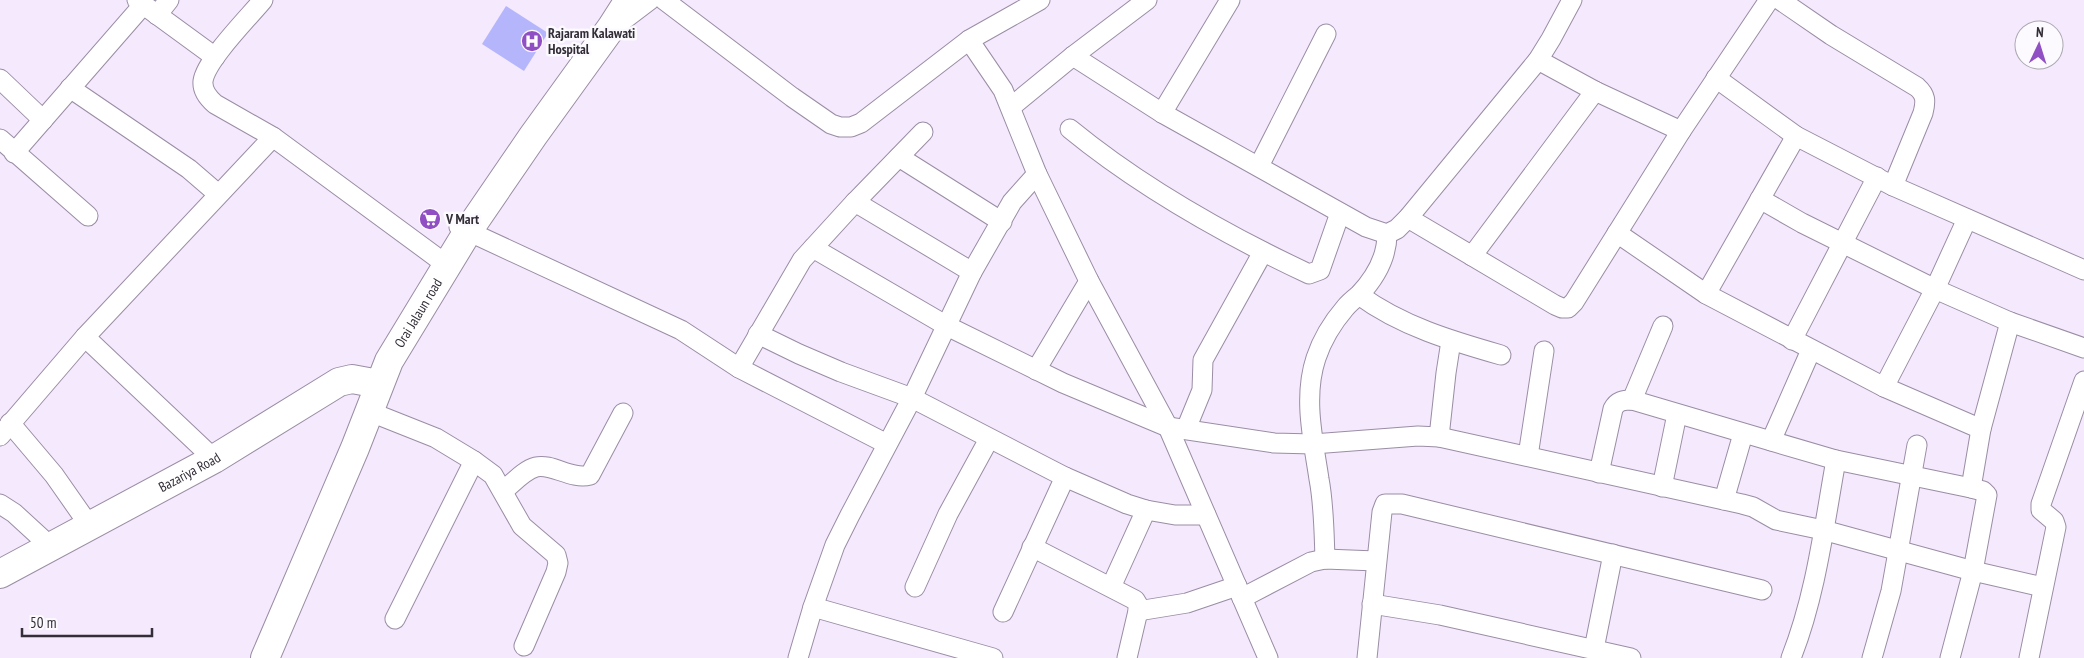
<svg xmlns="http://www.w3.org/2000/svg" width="2084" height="658" viewBox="0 0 2084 658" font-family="'PT Sans Narrow',sans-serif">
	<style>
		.building { fill: #b5b5fc }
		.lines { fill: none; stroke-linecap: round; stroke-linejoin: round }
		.street-casing { stroke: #9a8da4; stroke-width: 21 }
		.secondary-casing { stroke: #9a8da4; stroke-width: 30 }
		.primary-casing { stroke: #9a8da4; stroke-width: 30 }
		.street { stroke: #fff; stroke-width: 19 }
		.secondary { stroke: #fff; stroke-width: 28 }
		.primary { stroke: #fff; stroke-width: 28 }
		.labels { text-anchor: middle; stroke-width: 5; stroke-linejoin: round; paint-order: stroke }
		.poi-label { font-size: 14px; font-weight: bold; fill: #322d36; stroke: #fcfaff; text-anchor: start }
		.street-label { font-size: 14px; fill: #322d36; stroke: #fcfaff }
	</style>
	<rect width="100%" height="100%" fill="#f4e9fd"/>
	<path class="building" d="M506,6l42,27 -24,38 -42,-27z"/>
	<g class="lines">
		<g class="street-casing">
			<g id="street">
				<path d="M137,0l78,57"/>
				<path d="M263,0c-14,17 -57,60 -60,81 -1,10 5,17 12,23l58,33 163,120"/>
				<path d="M664,0l128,97 39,27 9,3h11l10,-4 108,-83 71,-40"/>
				<path d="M1780,0l51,35 86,52c9,8 9,14 6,26l-30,73"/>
				<path d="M157,15l12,-15"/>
				<path d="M621,22l29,-22"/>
				<path d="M969,40l34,50 34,84 52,107 79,146 100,231"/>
				<path d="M1073,56l89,57 204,114 21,7 10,-5 11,-11 130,-158 13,-21 21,-39"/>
				<path d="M1538,60l57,31 86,40"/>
				<path d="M1716,78l80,58 97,50 191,84"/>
				<path d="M0,79l43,41"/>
				<path d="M70,88l119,81 29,25"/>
				<path d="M1011,107l62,-51 74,-56"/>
				<path d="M1162,113l68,-113"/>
				<path d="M1070,129c72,59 154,105 239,145l11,-4 20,-57"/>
				<path d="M0,139l88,77"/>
				<path d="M14,153l129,-148"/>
				<path d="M899,157l103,65"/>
				<path d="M1259,166l67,-132"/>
				<path d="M1760,199l42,24 133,66 75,33 74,26"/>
				<path d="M855,202l117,70"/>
				<path d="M1408,218l147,87 7,3h6l6,-6 107,-171 88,-131"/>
				<path d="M459,227l222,103 58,38 148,76"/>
				<path d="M1617,233l89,61 178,93 97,42"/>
				<path d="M813,248l134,78 116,57 105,44 106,16 39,1 105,-8 21,1 303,67 11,3 23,13 47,10 150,41 70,16"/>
				<path d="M1472,256l123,-165"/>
				<path d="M1706,294l90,-158"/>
				<path d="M1359,295c42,31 93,46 142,60"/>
				<path d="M758,334l41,20 42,18 71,26 153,79 62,27 19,6 29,5h31"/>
				<path d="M85,337l129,122"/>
				<path d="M1792,340l85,-163"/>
				<path d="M739,368l63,-108 53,-58 68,-70"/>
				<path d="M1036,370l53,-89"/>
				<path d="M1884,387l51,-98 32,-70"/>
				<path d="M1632,400l31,-74"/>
				<path d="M368,411l68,27 38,23 19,14 29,51 34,29 2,8 -2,9 -32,74"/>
				<path d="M10,423l44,52 35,50"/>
				<path d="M1186,429l16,-39 1,-30 60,-108"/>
				<path d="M0,436l85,-99 188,-200"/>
				<path d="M1439,437l7,-64 5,-32"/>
				<path d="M1771,441l65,19 135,28 12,3 4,4 -14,76 -23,87"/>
				<path d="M1528,456l16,-105"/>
				<path d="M1599,473l14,-64c4,-8 10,-9 19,-9l139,41 40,-91"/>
				<path d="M1662,487l15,-73"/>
				<path d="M1971,488l10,-59 29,-107"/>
				<path d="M503,491c9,-7 21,-21 33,-24 16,-4 35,13 54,8l33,-62"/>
				<path d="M1724,500l19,-66"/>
				<path d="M0,504l14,9 36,33"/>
				<path d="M1032,547l103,53 3,5v6l-11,47"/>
				<path d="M1325,559c-1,-27 -1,-54 -6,-80 -6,-40 -16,-82 -3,-121 6,-18 17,-36 29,-50 4,-5 9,-9 14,-13 16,-17 28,-38 28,-61"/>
				<path d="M915,587l33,-73 41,-75"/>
				<path d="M1111,587l35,-77"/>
				<path d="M1242,598l69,-36 14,-3 51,2"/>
				<path d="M1372,604l68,11 191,43"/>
				<path d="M813,607l180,51"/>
				<path d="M1138,611l49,-8 50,-17"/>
				<path d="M1003,612l62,-135"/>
				<path d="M395,619l79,-158"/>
				<path d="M1594,649l19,-95"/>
				<path d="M798,658l15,-51 22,-62 15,-30 62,-117 60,-126 40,-70 25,-28"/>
				<path d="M1367,658l15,-146 3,-8h17l360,86"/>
				<path d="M1791,658c25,-63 33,-132 45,-198"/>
				<path d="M1872,658l19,-67 26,-146"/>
				<path d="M2029,658l27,-131 -2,-6 -13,-11v-6l43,-123"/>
			</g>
		</g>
		<g class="secondary-casing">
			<g id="secondary">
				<path id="s1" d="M0,574l214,-115 125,-77 13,-3 27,5"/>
			</g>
		</g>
		<g class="primary-casing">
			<g id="primary">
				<path id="s2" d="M265,658l90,-210 34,-87 79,-130 65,-95 78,-108 18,-28"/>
			</g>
		</g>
		<use href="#street" class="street"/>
		<use href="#secondary" class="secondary"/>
		<use href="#primary" class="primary"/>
	</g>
	<defs>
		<g id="hospital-disc" transform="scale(1.125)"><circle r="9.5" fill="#914fc4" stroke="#fcfaff"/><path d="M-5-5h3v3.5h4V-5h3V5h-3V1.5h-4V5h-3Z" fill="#fff"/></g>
		<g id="supermarket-disc" transform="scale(1.125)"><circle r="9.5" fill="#914fc4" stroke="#fcfaff"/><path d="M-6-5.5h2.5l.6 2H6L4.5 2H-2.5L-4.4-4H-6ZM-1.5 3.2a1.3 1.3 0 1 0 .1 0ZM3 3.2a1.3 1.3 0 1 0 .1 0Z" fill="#fff"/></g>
	</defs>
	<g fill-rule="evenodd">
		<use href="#hospital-disc" x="532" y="41"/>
		<use href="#supermarket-disc" x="430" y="219"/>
	</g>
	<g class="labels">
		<g class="poi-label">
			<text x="548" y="38">Rajaram Kalawati<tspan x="548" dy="16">Hospital</tspan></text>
			<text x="446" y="224">V Mart</text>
		</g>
		<g class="street-label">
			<text dy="5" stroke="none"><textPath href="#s2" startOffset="378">Orai Jalaun road</textPath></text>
			<text dy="5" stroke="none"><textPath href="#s1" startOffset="215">Bazariya Road</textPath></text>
		</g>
	</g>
	<g transform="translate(2039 45) rotate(4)"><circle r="24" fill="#fcfaff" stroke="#aba8af"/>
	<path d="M0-4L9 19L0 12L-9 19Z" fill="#914fc4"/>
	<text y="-8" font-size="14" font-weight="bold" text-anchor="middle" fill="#322d36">N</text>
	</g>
	<path d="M22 628v8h130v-8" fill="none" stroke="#322d36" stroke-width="2.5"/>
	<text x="30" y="628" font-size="15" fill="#322d36" stroke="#fcfaff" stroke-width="4" paint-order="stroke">50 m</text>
</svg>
